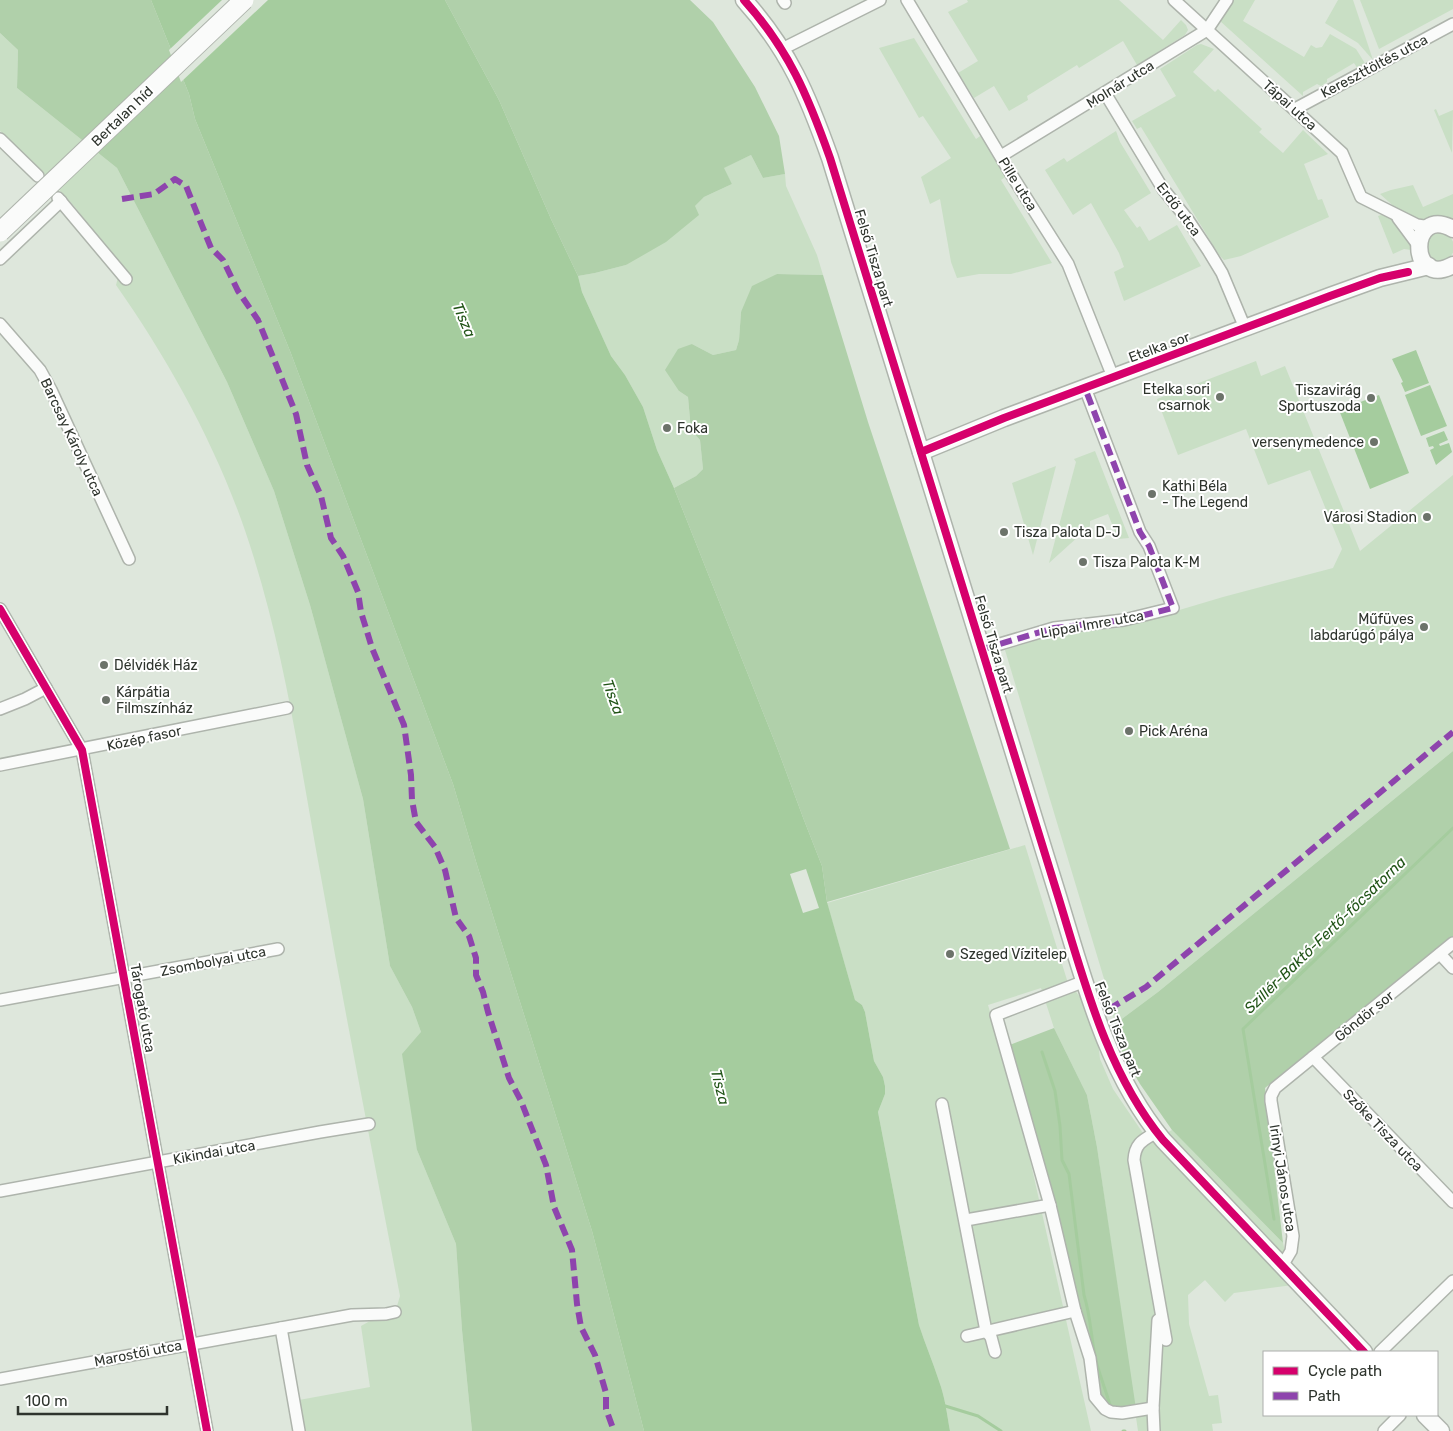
<svg xmlns="http://www.w3.org/2000/svg" width="1453" height="1431" viewBox="0 0 1453 1431" font-family="Rubik,sans-serif">
	<style>
		.green { fill: #c9dfc5 }
		.forest { fill: #b0d0aa }
		.water { fill: #a5cc9e }
		.pier { fill: #dee7dc }
		.lines { fill: none; stroke-linecap: round; stroke-linejoin: round }
		.stream { stroke: #a5cc9e; stroke-width: 3 }
		.street-casing { stroke: #aeb4ac; stroke-width: 14 }
		.secondary-casing { stroke: #aeb4ac; stroke-width: 19 }
		.street { stroke: #fafbfa; stroke-width: 11 }
		.secondary { stroke: #fafbfa; stroke-width: 16 }
		.primary-bridge-casing { stroke: #aeb4ac; stroke-width: 21; stroke-linecap: butt }
		.primary-bridge { stroke: #fafbfa; stroke-width: 19 }
		.quiet { stroke: #8e44ad; stroke-width: 6; stroke-dasharray: 12 6; stroke-linecap: butt }
		.cycleway-casing { stroke: #fff; stroke-width: 11 }
		.cycleway { stroke: #d6006c; stroke-width: 8 }
		.poi-dot { fill: #6c736a; stroke: #fff; stroke-width: 2 }
		.labels { text-anchor: middle; stroke-width: 4; stroke-linejoin: round; paint-order: stroke }
		.street-label { font-size: 14px; fill: #2e342d; stroke: #fff }
		.poi-label { font-size: 14px; fill: #2e342d; stroke: #fff; text-anchor: start }
		.water-label { font-size: 15px; font-style: italic; fill: #215417; stroke: #fff }
	</style>
	<rect width="100%" height="100%" fill="#dee7dc"/>
	<g class="green">
		<path d="M967,0h152l44,40 18,-20 5,5 2,5 -3,5 -48,30 -14,-24 -44,27 -2,-3 -50,31 1,4 -19,11 -15,-25 -20,12 -16,-25 20,-12 -30,-49 20,-10z"/>
		<path d="M1234,0h21l-12,21 61,36 7,-12 5,3 6,-1 8,-13 26,15 10,16 -8,4 -4,-6 -27,16v3l-6,4 -4,-2 -14,8v4l-83,-75z"/>
		<path d="M1338,0h15l20,60 -15,-17 -33,-20z"/>
		<path d="M1360,0h93v9l-74,40z"/>
		<path d="M0,33l18,17 -1,38 100,80 110,214 47,109 36,114 53,194 27,167 22,41 9,25 -4,118 39,94 6,86 10,101h-168l-5,-31 71,-13 -9,-61 36,-20 3,-10c-26,-136 -53,-272 -77,-408 -21,-112 -36,-225 -70,-333 -29,-95 -80,-189 -137,-270l5,-19 -47,-60 -38,-41 -36,-34z"/>
		<path d="M914,38l62,101 7,-5 24,42 -6,4 51,83 -41,11h-32l-22,4 -6,-16 -11,-63 -10,5 -9,-27 30,-19 -28,-42 -4,2 -40,-70z"/>
		<path d="M1201,44l13,5 -21,23 22,20 3,-3 44,40 -3,3 24,21 20,-23 25,24 -24,10 14,36 4,-1 7,18 -88,39 -17,4 -5,-5 -78,-128 -4,2 -5,-8 44,-25 -16,-27 37,-24z"/>
		<path d="M1436,109l3,7 14,-6 -1,43 -18,-43z"/>
		<path d="M1116,131l4,11 31,51 -27,17 13,18 3,-2 9,15 28,-16 24,41 -77,35 -10,-29 10,-5 -5,-14 -28,-50 -18,12 -28,-45 19,-12 3,4z"/>
		<path d="M751,155l12,23 22,-4 1,12 31,69 6,20 -46,-1 -36,38 -2,28 -3,10 -23,5 -21,-11 -13,47 9,6 3,33 9,10 3,29 -7,7 -22,12 -17,-38 -14,-43 -18,-32 -14,-19 -29,-64 -4,-16 17,-3 31,-8 69,-59 9,-9 28,-13 -9,-16z"/>
		<path d="M1413,185l10,22 30,-13v27l-30,2 -25,-13 -18,-16 11,-4z"/>
		<path d="M1381,215c15,2 32,20 30,35l-7,-1 -11,5 -15,-38z"/>
		<circle cx="1440" cy="247" r="14"/>
		<path d="M1256,361l5,15 24,-10 75,185 93,-76v276l-295,241 -43,32 -7,-32 -103,-342 58,-18 56,-4 104,-31 110,-29 9,-19 -32,-79 -42,15 -22,-56 -68,26 -21,-56z"/>
		<path d="M1095,451l34,87 -11,1 -10,-25 -18,7v5l-41,37 27,-101 -2,-3z"/>
		<path d="M1056,466l-23,89 -21,-72z"/>
		<path d="M1025,845l42,135 16,21 15,41 2,17 13,30 36,53 23,-12 111,113 10,42 -59,8 -9,9 -20,-22 -17,15 1,29 20,72 9,-1 4,28 -10,1 1,7h-75l-41,-284 -10,-52 -33,-67 -13,-40 -53,17 34,119 69,307h-141c-3,-17 -5,-34 -11,-50 -6,-19 -14,-37 -20,-56l-41,-213 7,-18v-8l-2,-9 -9,-16 -9,-49 -3,-7 -7,-5 -28,-97z"/>
	</g>
	<g class="forest">
		<path d="M0,0h151l38,94 6,25 95,232 163,433 24,81 115,366 52,200h-172l-10,-101 -6,-86 -39,-94 -15,-96 19,-22 -9,-25 -22,-41 -27,-167 -53,-194 -36,-114 -47,-109 -110,-214 -100,-80 1,-38 -18,-17z"/>
		<path d="M445,0h245l23,22 42,65 24,49 6,38 -22,4 -12,-23 -27,13 8,16 -28,13 -9,9 4,9 -33,27 -40,23 -31,8 -17,3 -27,-57 -52,-119z"/>
		<path d="M777,274l46,1 45,147 142,427 -183,53 -5,-36 -18,-46 -26,-70 -104,-262 22,-12 7,-7 -3,-29 -9,-10 -3,-33 -9,-6 -14,-21 13,-21 14,-5 21,11 23,-5 3,-10 2,-28 11,-26z"/>
		<path d="M1453,751v185l-188,152 18,155 -111,-113 -32,-46 -17,-29 -8,-31 43,-32z"/>
		<path d="M1054,1028l33,67 10,52 39,262h-23l-13,-12 -93,-351z"/>
	</g>
	<g class="water">
		<path d="M151,0h294l54,100 52,119 27,57 4,16 29,64 14,19 18,32 14,43 17,38 104,262 26,70 18,46 5,36 28,98 7,5 3,7 9,49 9,16 2,9v8l-7,18 41,213c6,19 14,37 20,56 6,16 8,33 11,50h-306l-52,-200 -115,-366 -24,-81 -163,-433 -95,-232 -6,-25z"/>
		<path d="M1416,350l13,33 -24,9 -4,-9 2,-1 -11,-23z"/>
		<path d="M1430,385l17,41 -26,10 -16,-41z"/>
		<path d="M1379,395l30,78 -39,16 -31,-79z"/>
		<path d="M1444,431l4,9 -9,4 1,2 9,-3 3,9 -16,13 -6,-15 4,-2 -1,-2 -4,1 -3,-9z"/>
	</g>
	<g class="pier">
		<path d="M222,0h46l-87,82 -12,-32z"/>
		<path d="M806,869l13,39 -16,5 -13,-39z"/>
	</g>
	<g class="lines">
		<g class="stream">
			<path d="M1042,1052l13,39 5,35 2,34 7,14 15,121c7,22 7,44 12,66 4,15 10,30 14,44"/>
			<path d="M1274,1219l-31,-190 210,-201"/>
			<path d="M942,1405l36,11 23,15"/>
			<path d="M1123,1431h2"/>
		</g>
		<g class="street-casing">
			<g id="street">
				<path d="M783,0l2,3"/>
				<path d="M907,0l104,174 57,90 45,113"/>
				<path d="M1174,0l168,153 19,44 56,28 14,2"/>
				<path d="M782,49l98,-49"/>
				<path d="M1105,93l58,96 25,31 20,30 14,23 23,55"/>
				<path d="M1295,109l158,-85"/>
				<path d="M0,139l38,37"/>
				<path d="M1001,156l206,-126 20,-30"/>
				<path d="M58,198l68,81"/>
				<path d="M1398,218l20,27"/>
				<path d="M0,259l61,-58"/>
				<path d="M0,324l40,46 11,20 78,169"/>
				<path d="M0,609l82,141 125,681"/>
				<path d="M983,649l71,-21 70,-8 49,-12 -24,-62 -9,-14 -55,-144"/>
				<path d="M0,709l25,-10 21,-11"/>
				<path d="M0,765l287,-57"/>
				<path d="M1440,954l13,14"/>
				<path d="M1085,981l-89,34 54,190 25,106 15,47 5,39 10,12 6,3 11,1 31,-5"/>
				<path d="M0,1000l278,-51"/>
				<path d="M1313,1057l140,145"/>
				<path d="M942,1104l44,227 5,6 4,15"/>
				<path d="M1157,1132c-14,8 -22,11 -23,28l32,180"/>
				<path d="M0,1191l320,-59 49,-8"/>
				<path d="M966,1220l84,-15"/>
				<path d="M1282,1266l9,-15 2,-15 -22,-135v-5l4,-8 178,-145"/>
				<path d="M281,1328l18,103"/>
				<path d="M967,1336l108,-25"/>
				<path d="M1380,1352l73,-71"/>
				<path d="M0,1379l352,-64 34,-1 9,-2"/>
				<path d="M1154,1431l-1,-23 5,-88"/>
				<path d="M1384,1431l16,-16"/>
			</g>
		</g>
		<g class="secondary-casing">
			<g id="secondary">
				<path d="M744,0c45,50 64,96 86,158l228,738c26,84 48,175 105,244l201,212"/>
				<path d="M1453,229c-45,-25 -45,61 0,36"/>
				<path d="M921,452l83,-34 326,-122 50,-18 49,-12"/>
				<path d="M1425,1415l16,16"/>
			</g>
		</g>
		<use href="#street" class="street"/>
		<use href="#secondary" class="secondary"/>
		<g class="primary-bridge-casing">
			<path id="primary-bridge" d="M0,232l244,-232"/>
		</g>
		<use href="#primary-bridge" class="primary-bridge"/>
		<g class="quiet">
			<path d="M122,199l32,-5 21,-15 11,7 25,62 12,12 15,31 20,29 38,94 11,51 14,31 10,42 12,18 15,36 3,20 11,36 32,77 7,50 1,25 4,22 19,25 10,23 11,48 13,18 7,22v17l7,17 5,20 21,66 12,23 25,64 8,42 18,43 5,54 4,23 14,28 11,38v16l8,22"/>
			<path d="M983,649l71,-21 70,-8 49,-12 -24,-62 -9,-14 -55,-144"/>
			<path d="M1109,1009l37,-22 307,-255"/>
		</g>
		<g class="cycleway-casing">
			<g id="cycleway">
				<path d="M744,0c45,50 64,96 86,158l228,738c26,84 48,175 105,244l201,212"/>
				<path d="M921,452l83,-34 326,-122 50,-18 28,-6"/>
				<path d="M0,609l82,141 125,681"/>
			</g>
		</g>
		<use href="#cycleway" class="cycleway"/>
	</g>
	<g class="poi-dot">
		<circle cx="1220" cy="397" r="5"/>
		<circle cx="1371" cy="398" r="5"/>
		<circle cx="667" cy="428" r="5"/>
		<circle cx="1374" cy="442" r="5"/>
		<circle cx="1152" cy="494" r="5"/>
		<circle cx="1427" cy="517" r="5"/>
		<circle cx="1004" cy="532" r="5"/>
		<circle cx="1083" cy="562" r="5"/>
		<circle cx="1424" cy="627" r="5"/>
		<circle cx="104" cy="665" r="5"/>
		<circle cx="106" cy="700" r="5"/>
		<circle cx="1129" cy="731" r="5"/>
		<circle cx="950" cy="954" r="5"/>
	</g>
	<g class="labels">
		<g class="street-label">
			<text transform="translate(1374 66) rotate(-28)" y="5">Kereszttöltés utca</text>
			<text transform="translate(1120 84) rotate(-32)" y="5">Molnár utca</text>
			<text transform="translate(1290 105) rotate(42)" y="5">Tápai utca</text>
			<text transform="translate(122 116) rotate(-44)" y="5">Bertalan híd</text>
			<text transform="translate(1018 184) rotate(58)" y="5">Pille utca</text>
			<text transform="translate(1179 209) rotate(53)" y="5">Erdő utca</text>
			<text transform="translate(874 258) rotate(73)" y="5">Felső Tisza part</text>
			<text transform="translate(1159 347) rotate(-20)" y="5">Etelka sor</text>
			<text transform="translate(72 437) rotate(65)" y="5">Barcsay Károly utca</text>
			<text transform="translate(1092 624) rotate(-10)" y="5">Lippai Imre utca</text>
			<text transform="translate(994 644) rotate(73)" y="5">Felső Tisza part</text>
			<text transform="translate(144 738) rotate(-12)" y="5">Közép fasor</text>
			<text transform="translate(213 961) rotate(-11)" y="5">Zsombolyai utca</text>
			<text transform="translate(143 1008) rotate(80)" y="5">Tárogató utca</text>
			<text transform="translate(1364 1016) rotate(-39)" y="5">Göndör sor</text>
			<text transform="translate(1118 1029) rotate(68)" y="5">Felső Tisza part</text>
			<text transform="translate(1383 1130) rotate(46)" y="5">Szőke Tisza utca</text>
			<text transform="translate(214 1152) rotate(-10)" y="5">Kikindai utca</text>
			<text transform="translate(1283 1178) rotate(81)" y="5">Irinyi János utca</text>
			<text transform="translate(138 1353) rotate(-11)" y="5">Marostői utca</text>
		</g>
		<g class="poi-label">
			<text x="1210" y="394" text-anchor="end">Etelka sori<tspan x="1210" dy="16">csarnok</tspan></text>
			<text x="1361" y="395" text-anchor="end">Tiszavirág<tspan x="1361" dy="16">Sportuszoda</tspan></text>
			<text x="677" y="433">Foka</text>
			<text x="1364" y="447" text-anchor="end">versenymedence</text>
			<text x="1162" y="491">Kathi Béla<tspan x="1162" dy="16">- The Legend</tspan></text>
			<text x="1417" y="522" text-anchor="end">Városi Stadion</text>
			<text x="1014" y="537">Tisza Palota D-J</text>
			<text x="1093" y="567">Tisza Palota K-M</text>
			<text x="1414" y="624" text-anchor="end">Műfüves<tspan x="1414" dy="16">labdarúgó pálya</tspan></text>
			<text x="114" y="670">Délvidék Ház</text>
			<text x="116" y="697">Kárpátia<tspan x="116" dy="16">Filmszínház</tspan></text>
			<text x="1139" y="736">Pick Aréna</text>
			<text x="960" y="959">Szeged Vízitelep</text>
		</g>
		<g class="water-label">
			<text transform="translate(464 320) rotate(67)" y="5">Tisza</text>
			<text transform="translate(613 697) rotate(70)" y="5">Tisza</text>
			<text transform="translate(1325 935) rotate(-44)" y="5">Szillér-Baktó-Fertő-főcsatorna</text>
			<text transform="translate(720 1087) rotate(76)" y="5">Tisza</text>
		</g>
	</g>
	<rect x="1263" y="1351" width="175" height="65" fill="#ffffff" stroke="#abaeab"/>
	<rect x="1273" y="1367" width="25" height="8" fill="#d6006c" stroke="#abaeab"/>
	<text x="1308" y="1376" font-size="15" fill="#2e342d">Cycle path</text>
	<rect x="1273" y="1392" width="25" height="8" fill="#8e44ad" stroke="#abaeab"/>
	<text x="1308" y="1401" font-size="15" fill="#2e342d">Path</text>
	<path d="M18 1406v8h149v-8" fill="none" stroke="#2e342d" stroke-width="2.5"/>
	<text x="25" y="1406" font-size="15" fill="#2e342d" stroke="#ffffff" stroke-width="4" paint-order="stroke">100 m</text>
</svg>
